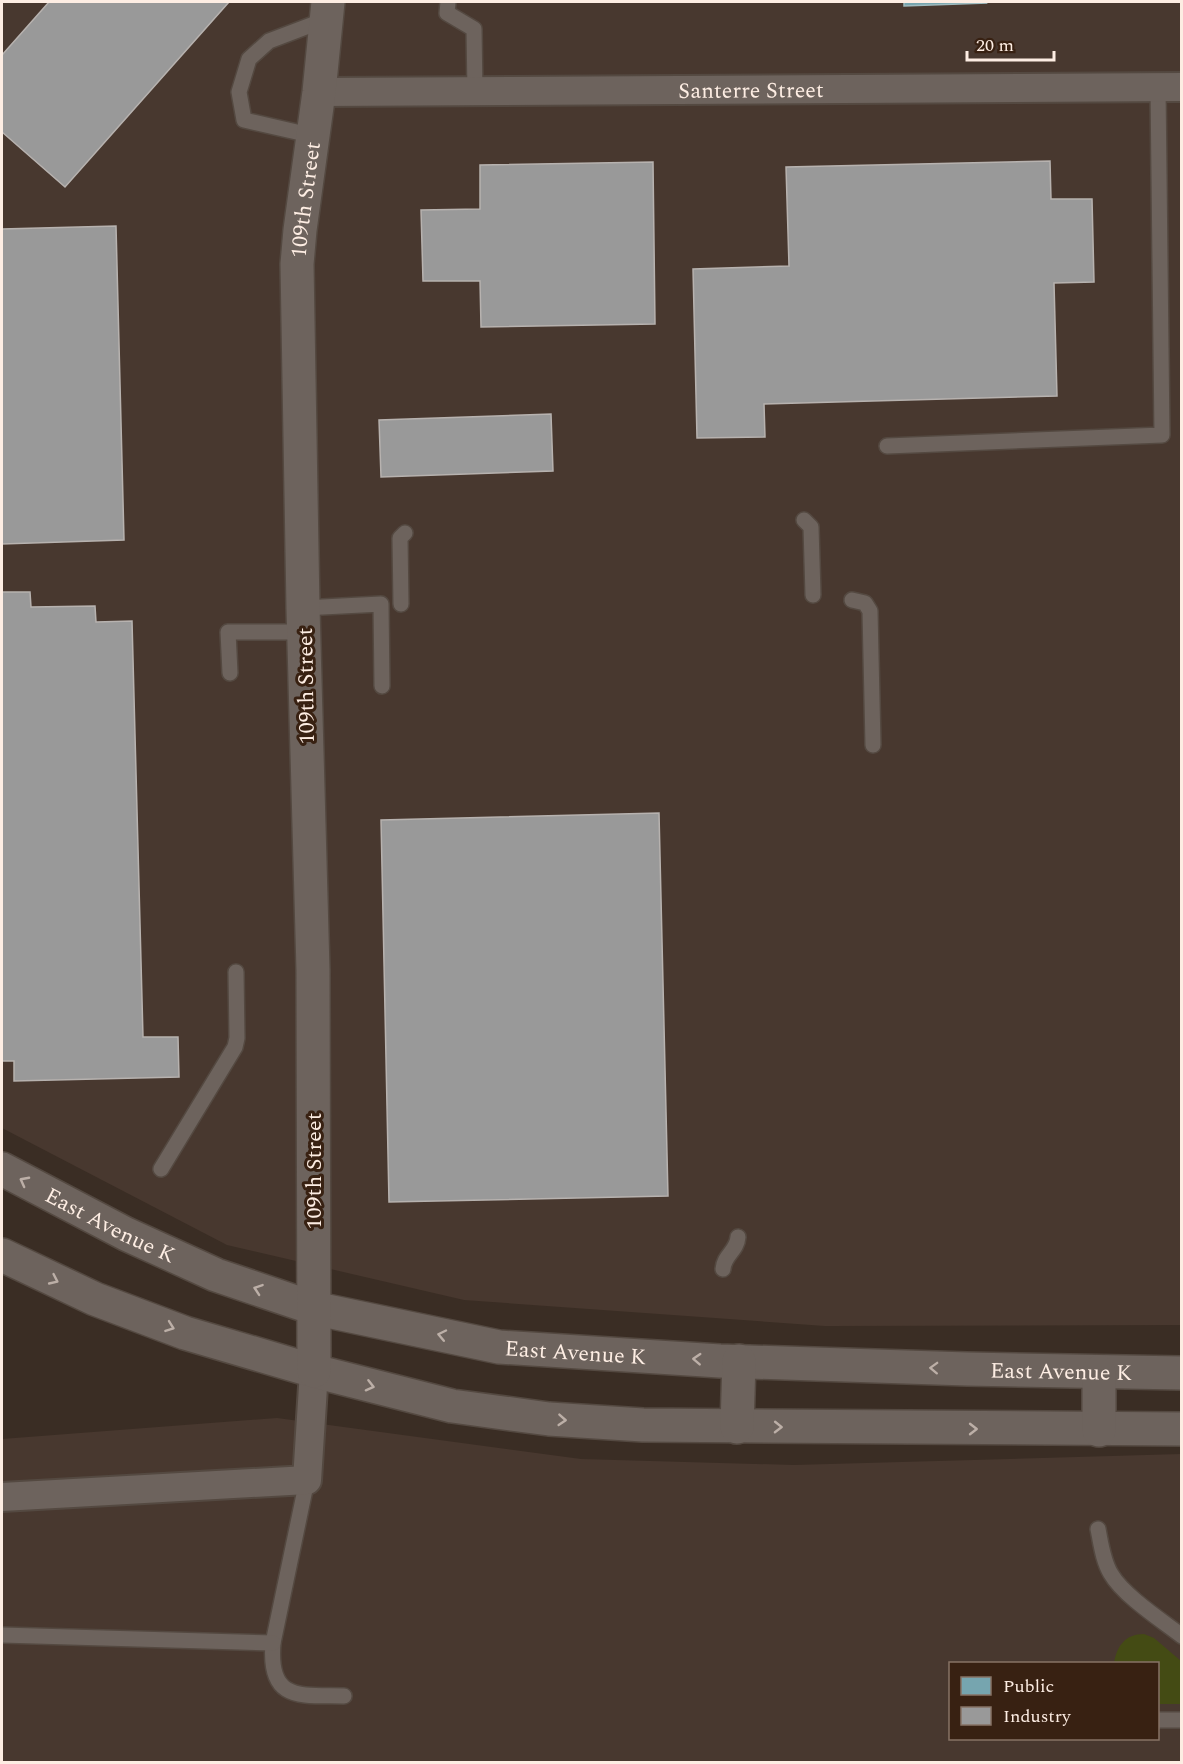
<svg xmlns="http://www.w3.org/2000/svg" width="1183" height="1764" viewBox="0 0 1183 1764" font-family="Spectral,serif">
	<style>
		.industrial { fill: #48382f; fill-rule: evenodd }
		.green { fill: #444b14 }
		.public { fill: #76a5af; stroke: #9ebbbf; stroke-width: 1.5 }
		.industry { fill: #999; stroke: #b7b2af; stroke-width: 1.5 }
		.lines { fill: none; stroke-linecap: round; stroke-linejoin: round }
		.lane-casing { stroke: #544941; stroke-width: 18 }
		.street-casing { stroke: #544941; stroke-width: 32 }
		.secondary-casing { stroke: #544941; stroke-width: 36 }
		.lane { stroke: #6d635d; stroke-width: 15 }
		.street { stroke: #6d635d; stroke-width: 28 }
		.secondary { stroke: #6d635d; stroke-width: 33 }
		.oneway { stroke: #bcafa7 }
		.labels { text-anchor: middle; stroke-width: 6; stroke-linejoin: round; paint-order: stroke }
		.street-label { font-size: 22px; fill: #fdede3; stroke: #382112 }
	</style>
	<rect width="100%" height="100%" fill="#3a2d24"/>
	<g class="industrial">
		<path d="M2,2h1179v1323l-356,1 -361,-26 -237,-55 -225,-117z"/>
		<path d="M277,1418l304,41 213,6 387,-11v308h-1179v-323zM950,1664h208v74h-208z"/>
	</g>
	<path class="green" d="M1144,1634l10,4 27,23v43h-23v-40l-44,-1c3,-17 11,-29 30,-29z"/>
	<path class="public" d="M904,2h81l1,1 -82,3z"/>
	<g class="industry">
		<path d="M49,2h180l-164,185 -63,-55v-77z"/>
		<path d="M1050,161l1,38h41l2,83 -40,1 3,113 -293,8 1,33 -68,1 -4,-169 96,-3 -3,-99z"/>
		<path d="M653,162l2,162 -174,3 -1,-46h-57l-2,-71 59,-1v-44z"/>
		<path d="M116,226l8,314 -122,4v-315z"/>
		<path d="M551,414l2,57 -172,6 -2,-57z"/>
		<path d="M2,592h28l1,15 64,-1 1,16 36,-1 11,416h35l1,40 -165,4v-20h-12z"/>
		<path d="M659,813l9,383 -279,6 -8,-382z"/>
	</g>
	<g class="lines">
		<g class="lane-casing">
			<g id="lane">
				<path d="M448,2l-1,11 27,16 1,63"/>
				<path d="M314,136l-70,-16 -5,-28 10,-33 20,-18 58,-22"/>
				<path d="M887,446l275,-11 -4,-347"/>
				<path d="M804,520l7,7 2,68"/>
				<path d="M852,600l13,3 5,8 3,134"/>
				<path d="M401,604l-1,-66 5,-5"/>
				<path d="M303,608l78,-4 1,82"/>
				<path d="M230,673l-2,-41h76"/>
				<path d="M161,1169l74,-122 2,-9 -1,-66"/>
				<path d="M723,1269c1,-14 14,-18 15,-32"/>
				<path d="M307,1480l-34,163c-5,59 27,52 71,53"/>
				<path d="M1098,1529c3,15 5,32 13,45 12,21 50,46 71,62"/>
				<path d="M2,1635l271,8"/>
				<path d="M1158,1720h24"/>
			</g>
		</g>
		<g class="street-casing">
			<g id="street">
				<path id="s1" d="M319,92l863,-5"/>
				<path d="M2,1497l305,-17 7,-109"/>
			</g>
		</g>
		<g class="secondary-casing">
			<g id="secondary">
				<path id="s2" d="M2,1169l124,65 90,41 97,33 186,39 221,14 247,8 215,4"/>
				<path d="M2,1255l93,44 90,34 129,38 138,35 97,13 94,6 539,4"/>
				<path id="s3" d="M314,1371l-1,-401 -10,-362 -6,-344 3,-34 19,-138 9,-90"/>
				<path d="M737,1427l2,-66"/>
				<path d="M1099,1430v-58"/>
			</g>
		</g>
		<use href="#lane" class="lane"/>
		<use href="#street" class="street"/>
		<use href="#secondary" class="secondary"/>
	</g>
	<defs><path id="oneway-chevron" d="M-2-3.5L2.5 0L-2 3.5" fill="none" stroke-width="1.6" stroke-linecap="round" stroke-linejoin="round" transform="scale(1.5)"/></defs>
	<g class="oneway">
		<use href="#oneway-chevron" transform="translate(24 1181) rotate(-152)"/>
		<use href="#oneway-chevron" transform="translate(54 1280) rotate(25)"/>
		<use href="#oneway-chevron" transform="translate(258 1289) rotate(-161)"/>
		<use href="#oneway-chevron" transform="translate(170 1327) rotate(20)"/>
		<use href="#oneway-chevron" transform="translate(442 1335) rotate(-168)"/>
		<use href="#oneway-chevron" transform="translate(697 1359) rotate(-177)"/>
		<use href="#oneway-chevron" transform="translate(934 1368) rotate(-178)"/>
		<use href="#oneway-chevron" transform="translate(370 1386) rotate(14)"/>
		<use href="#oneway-chevron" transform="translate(562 1420) rotate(4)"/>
		<use href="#oneway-chevron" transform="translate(778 1427) rotate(1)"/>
		<use href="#oneway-chevron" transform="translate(973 1429)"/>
	</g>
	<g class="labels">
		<g class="street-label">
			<text dy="8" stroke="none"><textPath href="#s1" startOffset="432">Santerre Street</textPath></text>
			<text dy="8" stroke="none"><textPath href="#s3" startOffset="1172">109th Street</textPath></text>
			<text transform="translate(305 686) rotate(-91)" y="8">109th Street</text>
			<text transform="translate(313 1171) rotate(-90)" y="8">109th Street</text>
			<text dy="8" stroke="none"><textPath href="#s2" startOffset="122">East Avenue K</textPath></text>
			<text dy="8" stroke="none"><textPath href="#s2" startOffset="608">East Avenue K</textPath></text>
			<text dy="8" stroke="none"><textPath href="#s2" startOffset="1094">East Avenue K</textPath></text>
		</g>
	</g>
	<rect width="1183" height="1764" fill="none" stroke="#fdede3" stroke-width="6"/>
	<rect x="949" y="1662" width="210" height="78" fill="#382112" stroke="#877366" stroke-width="1.5"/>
	<rect x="961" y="1677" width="30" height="18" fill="#76a5af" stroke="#877366" stroke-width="1.5"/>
	<text x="1003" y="1692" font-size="18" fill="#fdede3">Public</text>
	<rect x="961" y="1707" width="30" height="18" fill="#999999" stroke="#877366" stroke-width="1.5"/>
	<text x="1003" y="1722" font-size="18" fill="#fdede3">Industry</text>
	<path d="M967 51v9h87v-9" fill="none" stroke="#fdede3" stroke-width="3"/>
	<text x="976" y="51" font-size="18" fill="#fdede3" stroke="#382112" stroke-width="4.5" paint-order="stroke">20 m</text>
</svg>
